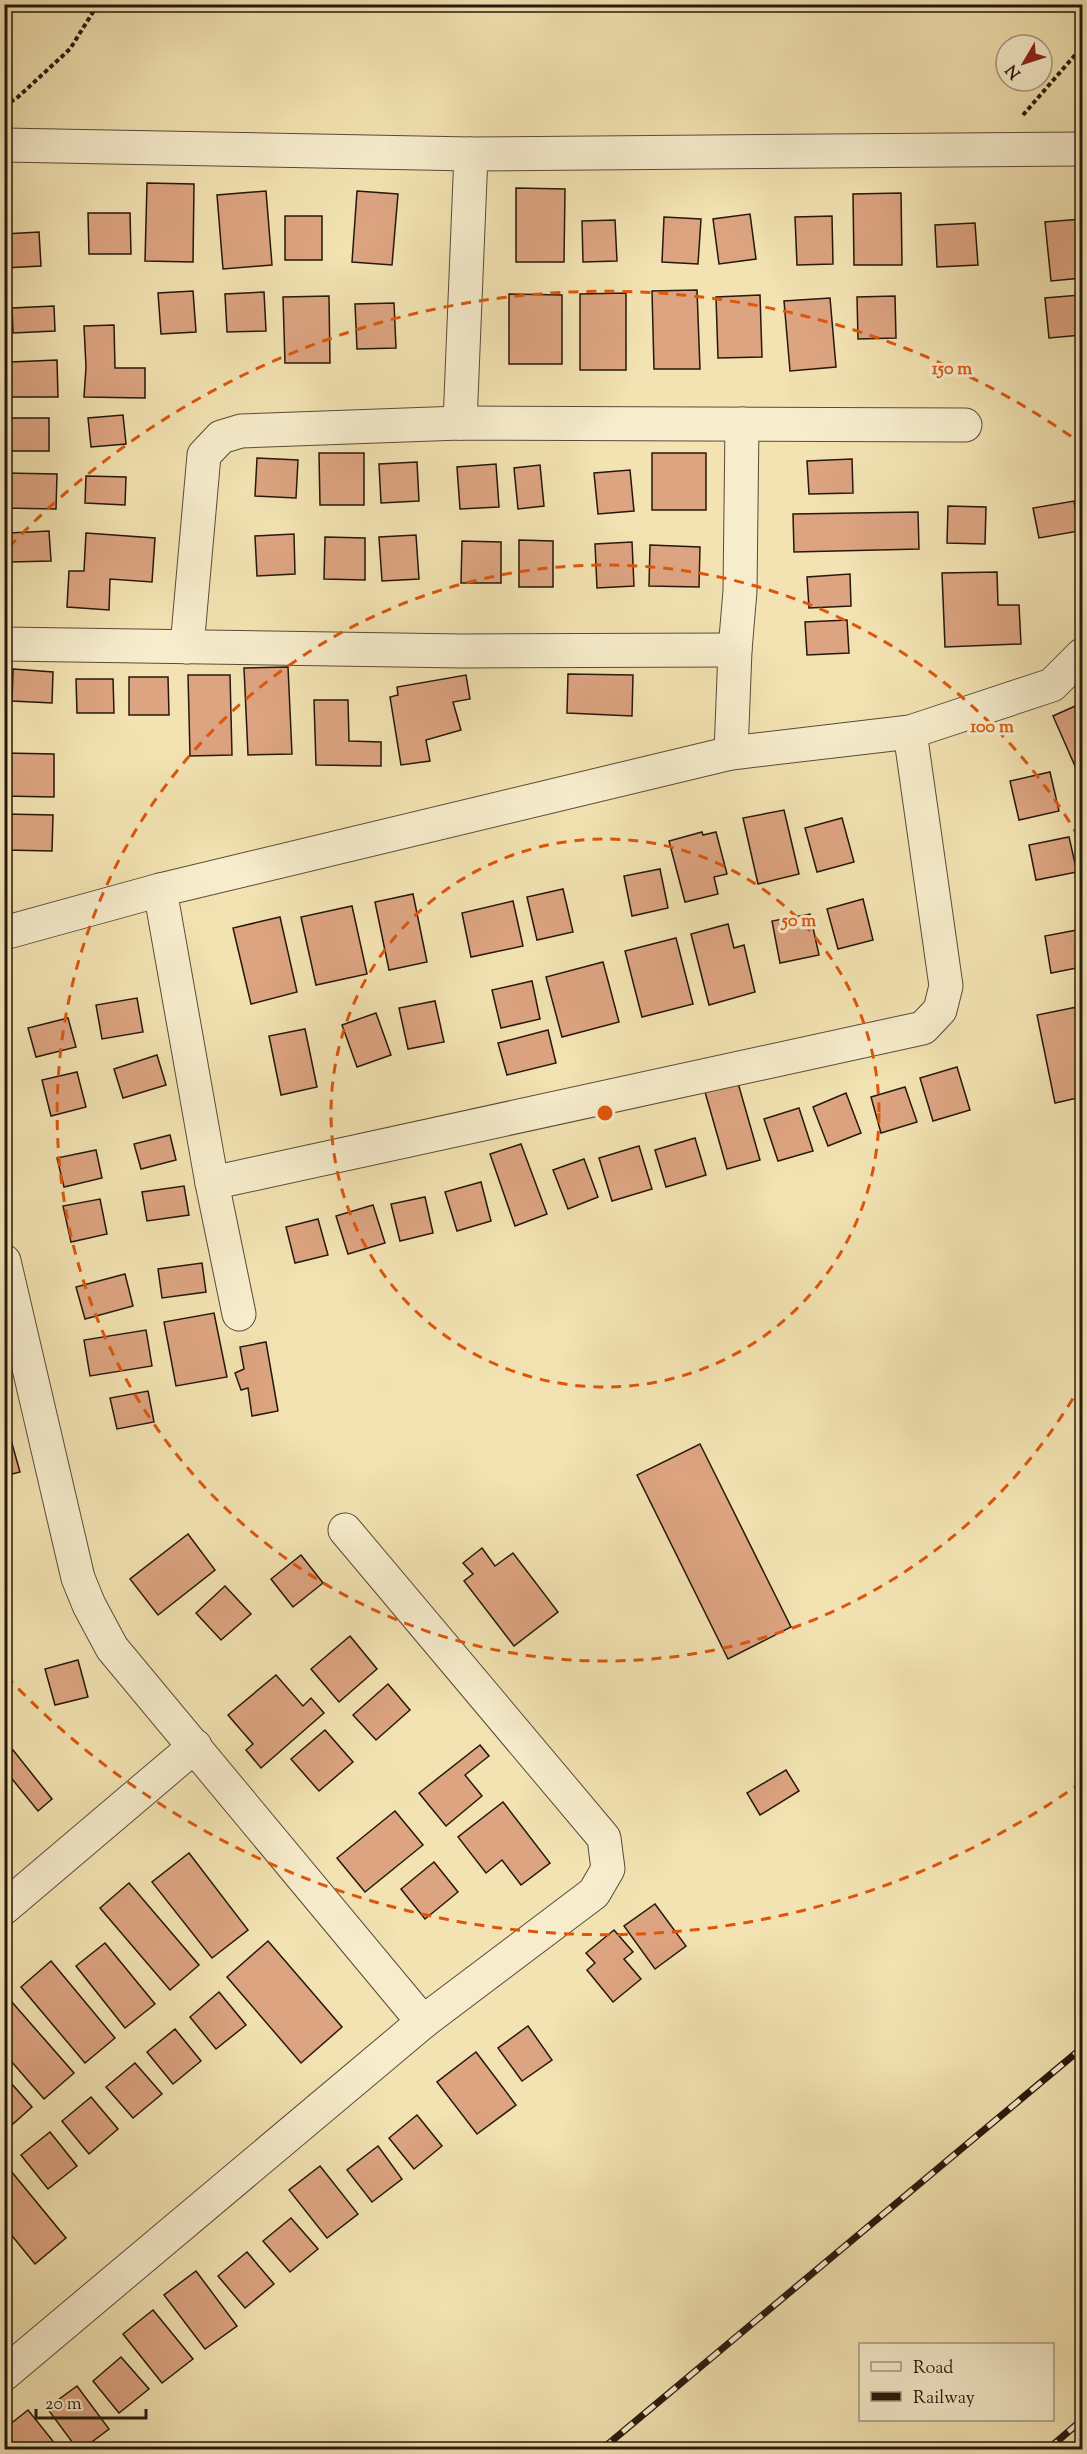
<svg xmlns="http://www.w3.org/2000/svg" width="1087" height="2454" viewBox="0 0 1087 2454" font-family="'Sorts Mill Goudy',serif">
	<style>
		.building { fill: #dda481; stroke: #26180c; stroke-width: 1.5 }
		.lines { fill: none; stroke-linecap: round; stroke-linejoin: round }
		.street-casing { stroke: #594b36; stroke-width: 35 }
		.path { stroke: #26180c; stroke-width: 4; stroke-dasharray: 4.5 3; stroke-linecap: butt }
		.street { stroke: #f7edcd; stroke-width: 33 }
		.rail-casing { stroke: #26180c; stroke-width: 7 }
		.rail { stroke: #f7edcd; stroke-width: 4.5; stroke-dasharray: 14; stroke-linecap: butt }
		.ring { fill: none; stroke: #de560c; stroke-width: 3; stroke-dasharray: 10 8 }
		.centre { fill: #de560c; stroke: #f7edcd; stroke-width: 3 }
		.ring-label { font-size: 18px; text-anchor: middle; font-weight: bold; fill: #de560c; stroke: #f7edcd; stroke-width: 6; stroke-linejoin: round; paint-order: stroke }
	</style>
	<rect width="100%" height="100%" fill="#f3e3b2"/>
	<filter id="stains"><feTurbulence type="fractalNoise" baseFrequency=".00333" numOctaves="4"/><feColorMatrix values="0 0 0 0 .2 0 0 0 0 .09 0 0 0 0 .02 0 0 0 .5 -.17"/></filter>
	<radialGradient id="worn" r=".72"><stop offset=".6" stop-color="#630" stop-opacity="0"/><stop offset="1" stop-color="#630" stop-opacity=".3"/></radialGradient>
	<g class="building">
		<path d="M147,183l47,1 -1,78 -48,-1z"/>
		<path d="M516,188l49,1 -1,73h-48z"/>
		<path d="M266,191l6,74 -49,4 -6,-74z"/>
		<path d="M357,191l41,3 -6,71 -40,-3z"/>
		<path d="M901,193l1,72h-48l-1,-71z"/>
		<path d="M88,213h42l1,41h-42z"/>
		<path d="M750,214l6,45 -37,5 -6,-45z"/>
		<rect x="285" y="216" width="37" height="44"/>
		<path d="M832,216l1,48 -36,1 -2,-48z"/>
		<path d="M664,217l37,2 -3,45 -36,-2z"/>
		<path d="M1082,219v59l-31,3 -6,-59z"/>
		<path d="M615,220l2,41 -34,1 -1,-41z"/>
		<path d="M975,223l3,42 -41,2 -2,-42z"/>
		<path d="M39,232l2,34 -37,2v-34z"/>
		<path d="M697,290l3,79h-46l-2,-78z"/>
		<path d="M193,291l3,41 -35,2 -3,-41z"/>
		<path d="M264,292l2,39 -39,1 -2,-38z"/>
		<path d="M626,293v77h-46v-76z"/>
		<path d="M509,294l53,1v69h-53z"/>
		<path d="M760,295l2,62 -44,1 -2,-61z"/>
		<path d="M1080,295l2,40 -33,3 -4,-40z"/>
		<path d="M329,296l1,67h-45l-2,-66z"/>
		<path d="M895,296l1,42 -38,1 -1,-42z"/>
		<path d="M830,298l6,69 -46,4 -6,-70z"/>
		<path d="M394,303l2,45 -39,1 -2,-45z"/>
		<path d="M54,306l1,25 -42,2 -1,-25z"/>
		<path d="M114,325l1,43h30v30l-61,-1 2,-30 -2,-41z"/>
		<path d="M57,360l1,37h-47v-35z"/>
		<path d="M123,415l3,29 -35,3 -3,-29z"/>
		<rect x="4" y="418" width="45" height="33"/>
		<path d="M319,453h45v52h-44z"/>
		<rect x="652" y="453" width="54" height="57"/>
		<path d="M257,458l41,2 -2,38 -41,-2z"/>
		<path d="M852,459l1,34 -44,1 -2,-33z"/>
		<path d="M417,462l2,39 -38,2 -2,-39z"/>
		<path d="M496,464l3,43 -39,2 -3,-42z"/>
		<path d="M540,465l4,41 -26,3 -4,-41z"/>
		<path d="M630,470l4,41 -36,3 -4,-41z"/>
		<path d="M4,473l53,1 -1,35 -52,-1z"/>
		<path d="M86,476l40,1 -1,28 -40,-2z"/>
		<path d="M1074,501l5,30 -40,7 -6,-30z"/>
		<path d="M948,506l38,1 -1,37 -38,-1z"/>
		<path d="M918,512l1,37 -125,3 -1,-38z"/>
		<path d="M49,531l2,30 -41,1 -1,-29z"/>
		<path d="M86,533l69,5 -3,44 -42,-3 -1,31 -42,-3 2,-36h15z"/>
		<path d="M294,534l1,40 -38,2 -2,-40z"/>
		<path d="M416,535l3,44 -37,2 -3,-44z"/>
		<path d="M325,537l40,1v42l-41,-1z"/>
		<path d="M519,540l34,1v46h-34z"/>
		<path d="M462,541l39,1v41h-40z"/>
		<path d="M632,542l2,44 -37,2 -2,-44z"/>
		<path d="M650,545l50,2 -1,40 -50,-1z"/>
		<path d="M997,572l1,33h21l2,39 -76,3 -3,-74z"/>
		<path d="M850,574l1,32 -42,2 -2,-31z"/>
		<path d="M847,620l2,33 -42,2 -2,-33z"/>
		<path d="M288,667l4,87 -44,1 -4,-87z"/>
		<path d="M13,669l40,3 -1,31 -40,-2z"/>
		<path d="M568,674l65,1 -1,41 -65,-3z"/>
		<path d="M188,675h42l2,80 -42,1z"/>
		<path d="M466,675l4,24 -17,3 8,28 -35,10 4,21 -29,4 -11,-68 8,-2 -1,-8z"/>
		<path d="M129,677h39l1,38h-40z"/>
		<path d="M76,679h37l1,34h-37z"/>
		<path d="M314,700h34l1,41 32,1v24l-65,-1z"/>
		<path d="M1082,703v79l-29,-66z"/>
		<path d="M4,753l50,1v43l-50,-1z"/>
		<path d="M1050,772l9,39 -40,9 -9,-39z"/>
		<path d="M784,810l15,64 -41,10 -15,-66z"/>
		<path d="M4,814l49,1 -1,36 -48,-1z"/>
		<path d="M842,818l12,44 -37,10 -12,-44z"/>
		<path d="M702,832l1,3 13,-3 11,42 -13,3 4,17 -33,8 -16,-61z"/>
		<path d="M1069,837l8,35 -41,8 -7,-35z"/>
		<path d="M660,869l8,39 -36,8 -8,-40z"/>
		<path d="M563,889l10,43 -36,8 -10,-43z"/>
		<path d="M413,894l14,68 -38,8 -14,-68z"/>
		<path d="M863,899l10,41 -35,9 -11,-40z"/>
		<path d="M513,901l10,45 -52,11 -9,-44z"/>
		<path d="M352,906l15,68 -51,11 -15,-68z"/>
		<path d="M810,914l9,41 -39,8 -8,-42z"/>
		<path d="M280,917l17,75 -46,12 -18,-76z"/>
		<path d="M728,924l6,24 10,-3 11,47 -46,13 -18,-71z"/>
		<path d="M1082,929v38l-31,6 -6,-37z"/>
		<path d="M676,938l17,66 -51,13 -17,-66z"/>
		<path d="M603,962l16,60 -57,15 -16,-60z"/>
		<path d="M532,981l8,38 -39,9 -9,-38z"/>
		<path d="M137,998l6,34 -41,7 -6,-34z"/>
		<path d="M435,1001l9,41 -36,7 -9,-41z"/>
		<path d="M1082,1006v91l-27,6 -18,-88z"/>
		<path d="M376,1013l15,42 -34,12 -15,-42z"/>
		<path d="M68,1018l8,29 -40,10 -8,-29z"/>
		<path d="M305,1029l12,58 -36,8 -12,-59z"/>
		<path d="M548,1030l8,33 -49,12 -9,-32z"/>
		<path d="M157,1055l9,30 -43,13 -9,-29z"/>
		<path d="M957,1067l13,43 -37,11 -13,-43z"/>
		<path d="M77,1072l9,35 -35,9 -9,-36z"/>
		<path d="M738,1083l22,77 -33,9 -22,-77z"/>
		<path d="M905,1087l12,35 -36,11 -10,-36z"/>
		<path d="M846,1093l15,40 -33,13 -15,-39z"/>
		<path d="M799,1108l14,43 -35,10 -14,-42z"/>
		<path d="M170,1135l6,25 -35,9 -7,-25z"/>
		<path d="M695,1138l11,37 -40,12 -11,-37z"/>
		<path d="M521,1144l26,70 -32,12 -25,-72z"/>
		<path d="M639,1146l13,43 -40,12 -13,-43z"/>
		<path d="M96,1150l6,28 -38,9 -7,-29z"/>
		<path d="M584,1159l14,38 -30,12 -15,-39z"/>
		<path d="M481,1182l10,39 -34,10 -12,-39z"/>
		<path d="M184,1186l5,29 -42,6 -5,-29z"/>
		<path d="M425,1197l8,36 -33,8 -9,-37z"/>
		<path d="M100,1199l7,35 -36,8 -8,-36z"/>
		<path d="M373,1205l12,38 -37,11 -12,-38z"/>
		<path d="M318,1219l10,36 -33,8 -9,-36z"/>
		<path d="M202,1263l4,29 -44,6 -4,-29z"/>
		<path d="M125,1274l8,32 -48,13 -9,-32z"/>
		<path d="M214,1313l13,64 -51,9 -12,-64z"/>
		<path d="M146,1330l6,36 -62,10 -6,-36z"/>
		<path d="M266,1342l12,69 -26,5 -4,-28 -7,2 -6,-17 9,-4 -4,-22z"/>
		<path d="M148,1391l6,31 -37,7 -7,-31z"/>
		<path d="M11,1440l9,32 -16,4v-34z"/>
		<path d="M700,1444l91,183 -63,32 -91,-184z"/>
		<path d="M188,1534l27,36 -57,45 -28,-36z"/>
		<path d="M482,1548l13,18 18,-13 45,59 -44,34 -50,-65 9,-7 -10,-11z"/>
		<path d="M301,1555l22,28 -30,24 -22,-28z"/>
		<path d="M225,1586l26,28 -30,26 -25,-27z"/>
		<path d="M350,1636l27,33 -38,33 -28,-33z"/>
		<path d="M78,1660l10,37 -33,8 -10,-36z"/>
		<path d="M276,1675l27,31 8,-8 13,15 -63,55 -15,-18 7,-6 -25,-29z"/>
		<path d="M388,1684l22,26 -34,30 -23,-25z"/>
		<path d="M325,1730l28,32 -34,29 -28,-32z"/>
		<path d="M480,1745l9,11 -24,19 17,21 -36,30 -27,-33z"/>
		<path d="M13,1750l39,49 -14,12 -34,-42v-12z"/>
		<path d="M786,1770l13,21 -39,24 -13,-22z"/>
		<path d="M503,1802l47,61 -29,22 -19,-25 -16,13 -28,-36z"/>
		<path d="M395,1811l28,34 -58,47 -28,-34z"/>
		<path d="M189,1853l59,77 -36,28 -60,-76z"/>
		<path d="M434,1862l24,30 -33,27 -24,-30z"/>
		<path d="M129,1883l70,82 -29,25 -70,-82z"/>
		<path d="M655,1904l31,42 -31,23 -31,-43z"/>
		<path d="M614,1930l19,22 -9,7 17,20 -28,23 -26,-32 8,-7 -9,-10z"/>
		<path d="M268,1941l74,86 -41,36 -74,-86z"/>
		<path d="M105,1943l50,61 -30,24 -49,-62z"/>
		<path d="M51,1961l64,77 -30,25 -64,-76z"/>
		<path d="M219,1992l27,33 -30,24 -26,-32z"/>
		<path d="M4,1993l70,80 -30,26 -40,-46z"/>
		<path d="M528,2026l24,34 -30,21 -24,-33z"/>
		<path d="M175,2029l26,32 -28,23 -26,-32z"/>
		<path d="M476,2052l40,53 -39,29 -40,-52z"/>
		<path d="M135,2063l27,31 -29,24 -27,-31z"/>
		<path d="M4,2075l28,32 -26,23 -2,-1z"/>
		<path d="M91,2097l27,32 -29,25 -27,-33z"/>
		<path d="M417,2115l25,31 -28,23 -25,-31z"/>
		<path d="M50,2132l27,34 -29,23 -27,-34z"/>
		<path d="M378,2146l24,33 -30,23 -25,-32z"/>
		<path d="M6,2165l60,73 -31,26 -31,-38v-59z"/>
		<path d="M320,2166l38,48 -31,24 -38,-48z"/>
		<path d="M291,2218l27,31 -28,23 -27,-31z"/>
		<path d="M247,2252l27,32 -29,24 -27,-32z"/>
		<path d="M196,2271l41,55 -32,23 -41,-54z"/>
		<path d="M153,2310l40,49 -31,24 -39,-49z"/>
		<path d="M121,2357l28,32 -30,24 -26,-32z"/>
		<path d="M77,2386l32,43 -28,21h-3l-31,-42z"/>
		<path d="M28,2410l32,40h-48l-8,-10v-11z"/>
	</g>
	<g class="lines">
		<g class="street-casing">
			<g id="street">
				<path d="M4,145l467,9 611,-5"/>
				<path d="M460,423l11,-269"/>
				<path d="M4,644l458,7 273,-1"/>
				<path d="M187,647l17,-192 17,-18 20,-6 219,-8 505,2"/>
				<path d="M731,753l4,-103 5,-59 2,-167"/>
				<path d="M160,890l52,293 27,131"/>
				<path d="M4,933l156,-43 571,-137 179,-21 142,-47 30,-30"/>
				<path d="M212,1183l711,-155 17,-18 6,-24 -36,-254"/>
				<path d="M4,1261l74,317 11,27 23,43 311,374"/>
				<path d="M4,1908l191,-162"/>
				<path d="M4,2374l419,-352 171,-129 14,-24 -4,-31 -259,-308"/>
			</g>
		</g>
		<g class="path">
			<path d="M4,106l14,-9 52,-48 28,-45"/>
			<path d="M1023,115l59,-68"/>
		</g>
		<use href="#street" class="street"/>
		<g class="rail-casing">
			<g id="rail">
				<path d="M601,2450l481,-402"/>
				<path d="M1047,2450l35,-30"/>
			</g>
		</g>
		<use href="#rail" class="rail"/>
	</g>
	<g class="ring">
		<circle cx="605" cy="1113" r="274"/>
		<path d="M1082 1383A548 548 0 1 1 1082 843"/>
		<path d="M1082 1782A822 822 0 0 1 9 1679M9 547A822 822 0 0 1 1082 444"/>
	</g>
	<circle cx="605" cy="1113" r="9" class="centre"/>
	<g class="ring-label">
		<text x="952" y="374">150 m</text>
		<text x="992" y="732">100 m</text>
		<text x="799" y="926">50 m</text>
	</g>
	<rect width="1087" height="2454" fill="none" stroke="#f3e3b2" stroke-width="24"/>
	<rect x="6" y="6" width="1075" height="2442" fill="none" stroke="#26180c" stroke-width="3"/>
	<rect x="12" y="12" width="1063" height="2430" fill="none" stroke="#26180c" stroke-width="1.5"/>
	<rect x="859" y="2343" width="195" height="78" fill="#f7edcd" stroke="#a39880" stroke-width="1.5"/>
	<rect x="871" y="2362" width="30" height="9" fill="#f7edcd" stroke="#a39880" stroke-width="1.5"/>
	<text x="913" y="2373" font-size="18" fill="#26180c">Road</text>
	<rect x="871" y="2392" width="30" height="9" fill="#26180c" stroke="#a39880" stroke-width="1.5"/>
	<text x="913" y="2403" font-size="18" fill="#26180c">Railway</text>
	<g transform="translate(1024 63) rotate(231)"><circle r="28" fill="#f7edcd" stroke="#a39880" stroke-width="1.5"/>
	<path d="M0-4.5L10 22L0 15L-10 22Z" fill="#8f2418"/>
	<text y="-9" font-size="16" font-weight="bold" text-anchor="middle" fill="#26180c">N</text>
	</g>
	<path d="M36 2409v9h110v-9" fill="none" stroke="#26180c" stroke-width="3"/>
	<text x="45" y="2409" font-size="18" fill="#26180c" stroke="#f7edcd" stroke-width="4.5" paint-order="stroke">20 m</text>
	<rect width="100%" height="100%" filter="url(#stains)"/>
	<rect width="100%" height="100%" fill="url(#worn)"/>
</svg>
